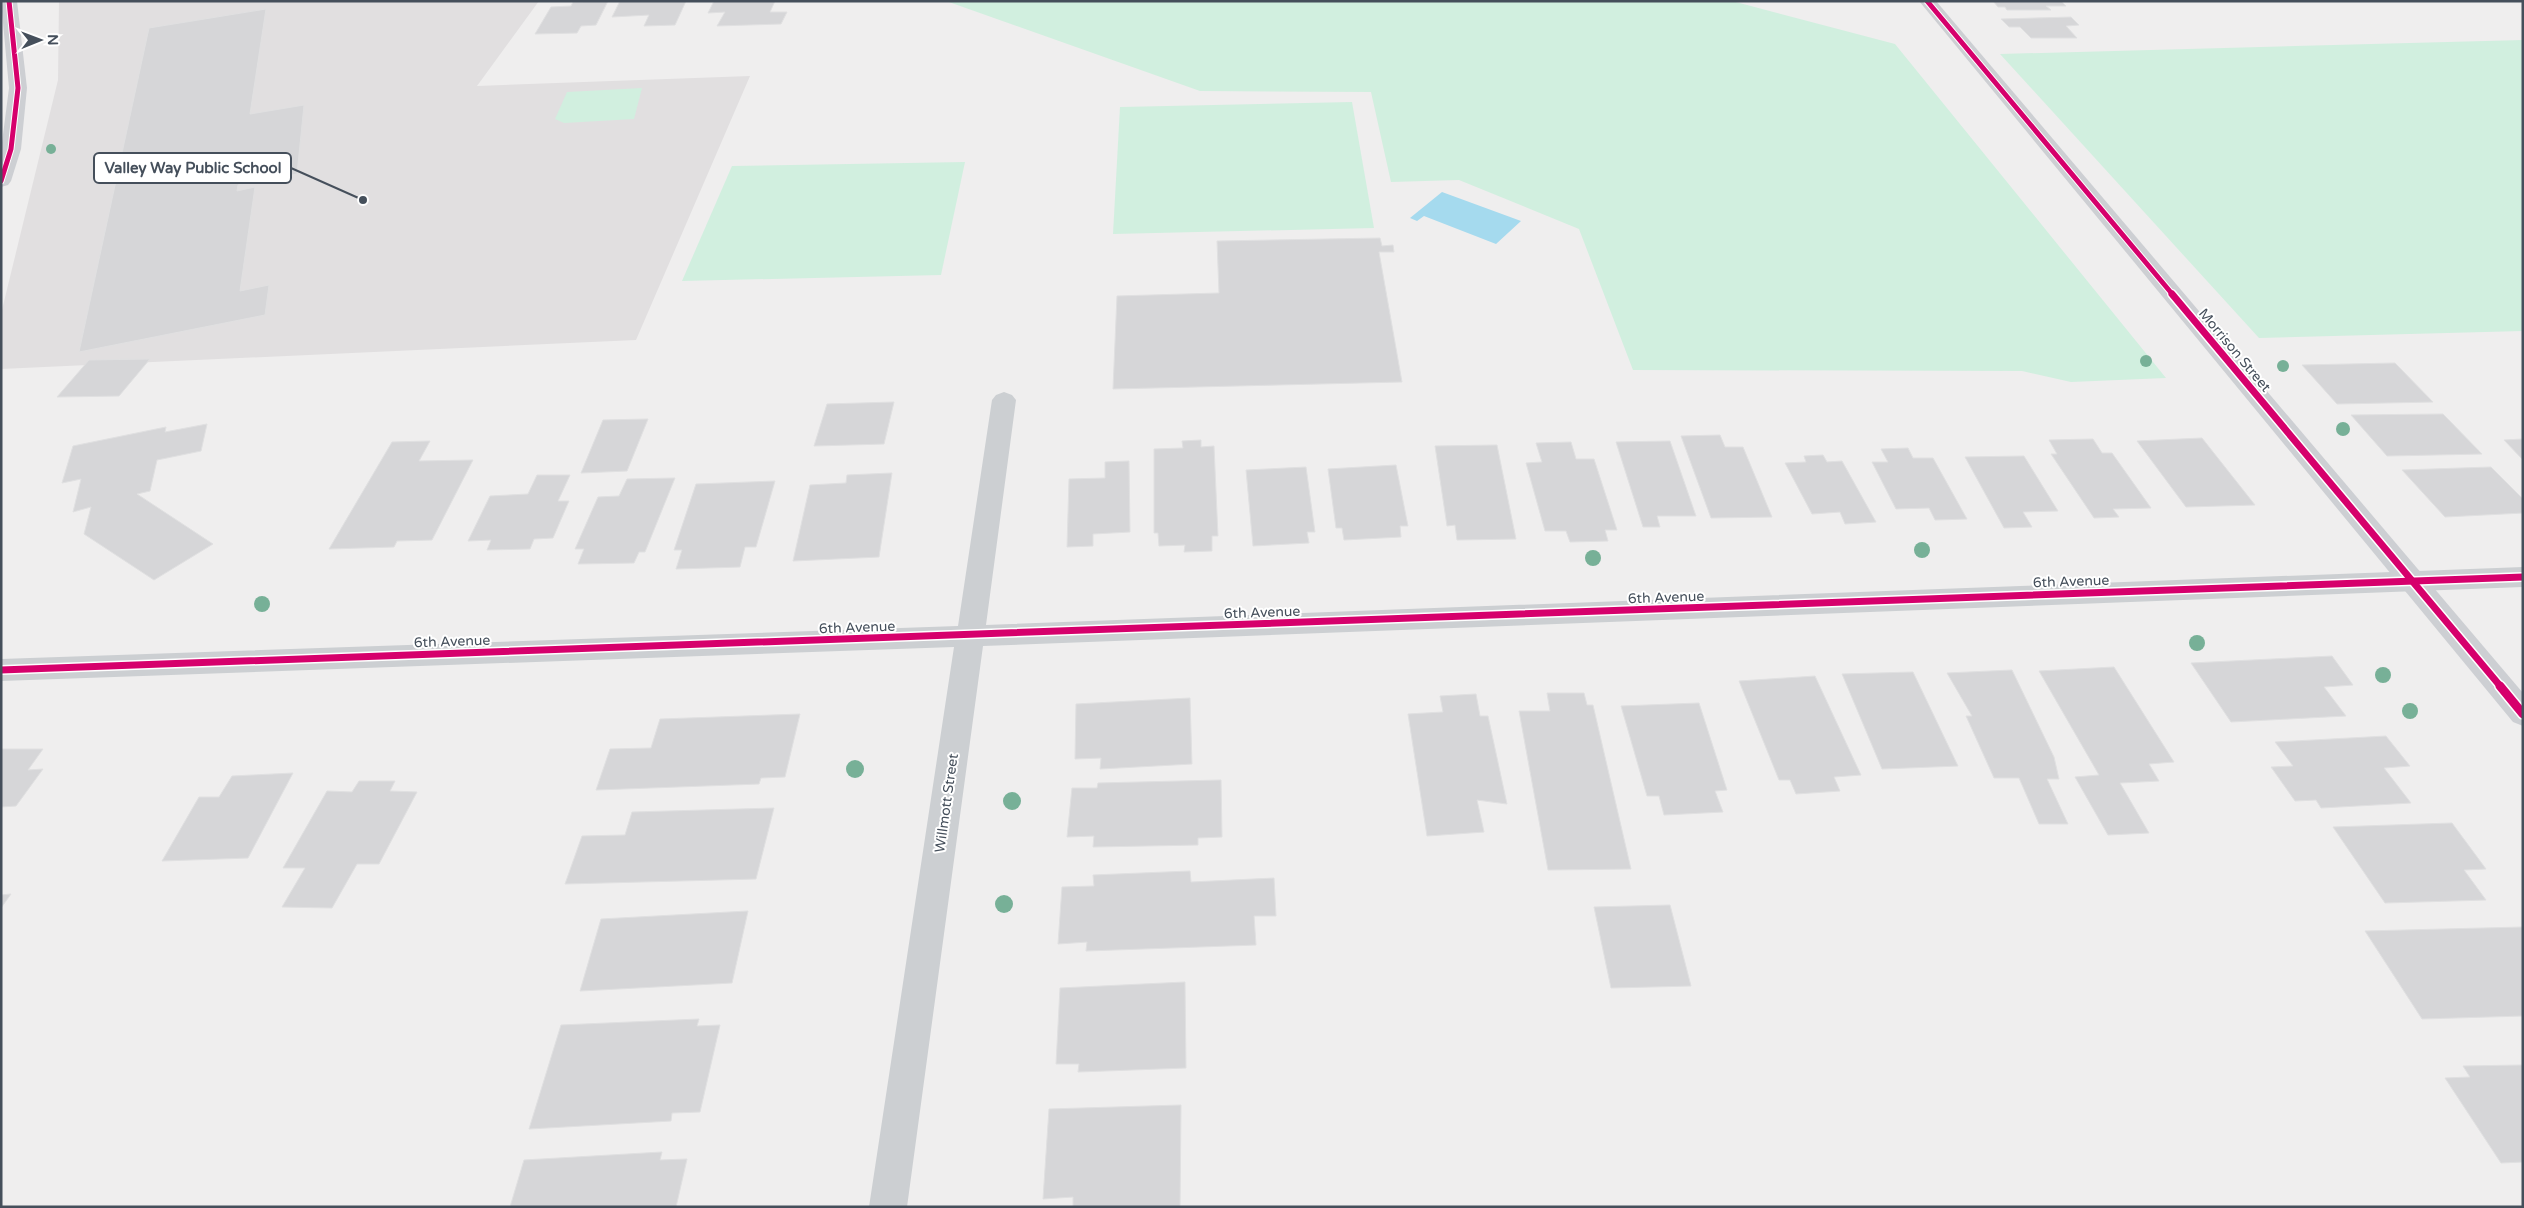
<svg xmlns="http://www.w3.org/2000/svg" width="2524" height="1208" viewBox="0 0 2524 1208" font-family="'Varela Round',sans-serif">
	<style>
		.education { fill: #e1dfe0 }
		.green { fill: #d1efdf }
		.water { fill: #a5daee }
		.building { fill: #d6d6d8; stroke: #e0e0e1 }
		.lines { fill: none; stroke-linecap: round; stroke-linejoin: round }
		.street { fill: #cccfd2; fill-rule: evenodd }
		.secondary { fill: #cdcfd3; fill-rule: evenodd }
		.cycleway-far2-casing { stroke: #fff; stroke-width: 7 }
		.cycleway-far1-casing { stroke: #fff; stroke-width: 10 }
		.cycleway-casing { stroke: #fff; stroke-width: 12 }
		.cycleway-far2 { stroke: #d6006c; stroke-width: 5 }
		.cycleway-far1 { stroke: #d6006c; stroke-width: 7 }
		.cycleway { stroke: #d6006c; stroke-width: 9 }
		.tree { fill: #77b097 }
		.labels { text-anchor: middle; stroke-width: 4; stroke-linejoin: round; paint-order: stroke }
		.street-label { font-size: 14px; fill: #454f5b; stroke: #fff }
		.leader { fill: none; stroke: #454f5b; stroke-width: 2 }
		.callout-dot { fill: #454f5b; stroke: #fff; stroke-width: 2 }
		.callout { fill: #fff; stroke: #454f5b; stroke-width: 2 }
		.callout-label { font-size: 15px; text-anchor: middle; font-weight: bold; fill: #454f5b }
	</style>
	<rect width="100%" height="100%" fill="#efeeee"/>
	<path class="education" d="M59,1h480l-62,85 273,-10 -114,264 -635,29v-55l57,-234z"/>
	<g class="green">
		<path d="M946,1h786l163,43 271,334 -95,4 -49,-11 -389,-1 -54,-141 -120,-49 -68,2 -20,-90 -171,-1z"/>
		<path d="M2523,40v291l-264,7 -259,-284z"/>
		<path d="M642,88l-8,31 -70,4 -9,-4 12,-27z"/>
		<path d="M1352,102l22,126 -261,6 7,-127z"/>
		<path d="M965,162l-24,113 -259,6 50,-115z"/>
	</g>
	<path class="water" d="M1442,192l79,29 -25,23 -72,-28 -7,5 -7,-3z"/>
	<g class="building">
		<path d="M608,1l-12,24 -15,1 -4,7 -42,1 16,-27 20,-1 2,-4z"/>
		<path d="M620,1h66l-11,24 -31,1 5,-11 -37,2z"/>
		<path d="M714,1h61l-5,11h17l-6,12 -64,2 8,-14 -17,1z"/>
		<path d="M1993,1h68l5,5h-20l5,4h-44l-2,-3h-7z"/>
		<path d="M266,9l-16,105 54,-9 -7,69 -59,11 -1,6 18,-4 -15,104 29,-6 -4,30 -186,37 70,-324z"/>
		<path d="M2071,17l8,8 -13,1 11,12h-46l-11,-11h-11l-8,-8z"/>
		<path d="M1380,238l2,8 11,-1 1,7h-15l23,130 -289,7 4,-93 102,-3 -2,-52z"/>
		<path d="M150,359l-31,37 -62,1 32,-37z"/>
		<path d="M2395,363l38,39 -96,2 -35,-39z"/>
		<path d="M894,402l-10,42 -70,2 13,-42z"/>
		<path d="M2443,414l39,40 -95,2 -36,-41z"/>
		<path d="M648,419l-21,52 -46,2 22,-53z"/>
		<path d="M207,424l-6,27 -44,9 -7,31 -13,3 76,50 -59,36 -70,-46 7,-27 -18,5 8,-33 -19,4 11,-37 93,-19 -1,5z"/>
		<path d="M1720,435l5,12h18l29,70 -61,1 -30,-82z"/>
		<path d="M2202,438l53,67 -69,2 -49,-66z"/>
		<path d="M2093,439l9,14h10l39,55 -38,1 6,8 -25,1 -43,-64h6l-8,-14z"/>
		<path d="M2523,439v21l-19,-20z"/>
		<path d="M1201,440v7l13,-1 4,90h-6v15l-28,1 1,-7 -26,1 -1,-13h-4v-84l29,-1 -1,-7z"/>
		<path d="M430,441l-11,20 54,-1 -41,80 -35,1 -3,6 -65,2 63,-107z"/>
		<path d="M1670,441l26,75h-39l3,11h-17l-27,-85z"/>
		<path d="M1571,442l5,17h18l23,71h-12l3,11 -38,1 -4,-11h-21l-19,-68 16,-1 -6,-19z"/>
		<path d="M1497,445l19,94 -59,1 -2,-15 -8,1 -12,-80z"/>
		<path d="M1908,448l5,10h20l34,61 -32,1 -6,-12 -33,1 -24,-47h16l-7,-13z"/>
		<path d="M1823,455l4,7 15,-1 34,61 -31,2 -5,-12 -28,2 -27,-51 21,-1 -2,-6z"/>
		<path d="M2024,456l34,55 -35,1 9,15 -28,1 -39,-71z"/>
		<path d="M1129,461l1,71 -37,2v12l-26,1 2,-68 36,-1v-16z"/>
		<path d="M1396,465l12,61h-8l1,11 -57,3 -2,-12h-6l-8,-59z"/>
		<path d="M1306,467l9,65h-8l2,11 -56,3 -7,-76z"/>
		<path d="M2491,467l32,32v14l-78,4 -43,-47z"/>
		<path d="M892,473l-13,84 -86,4 17,-76 36,-2 1,-8z"/>
		<path d="M537,475h33l-12,26h11l-16,37 -19,1 -4,10 -43,1 4,-10 -23,1 22,-45 38,-2z"/>
		<path d="M675,478l-30,74h-6l-5,11 -56,1 6,-15h-9l23,-52 21,-1 8,-17z"/>
		<path d="M775,481l-19,66h-11l-5,20 -64,2 6,-19h-8l22,-66z"/>
		<path d="M2332,656l21,29 -29,2 22,29 -115,6 -40,-59z"/>
		<path d="M2114,667l60,95 -25,2 10,17 -39,2 29,50 -41,2 -33,-58 24,-2 -60,-104z"/>
		<path d="M2012,670l42,87 5,22h-12l21,45h-29l-20,-46h-25l-28,-62h6l-25,-43z"/>
		<path d="M1913,672l45,94 -76,3 -40,-95z"/>
		<path d="M1815,676l46,99 -27,2 6,14 -44,3 -6,-14h-11l-40,-99z"/>
		<path d="M1547,693h37l3,12h6l38,164 -83,1 -29,-159h31z"/>
		<path d="M1476,694l4,22h8l19,88 -30,-4 7,32 -57,4 -19,-122 35,-2 -3,-16z"/>
		<path d="M1190,698l2,66 -92,5 1,-11 -26,1 1,-55z"/>
		<path d="M1699,703l28,87 -12,1 8,21 -59,3 -5,-19h-12l-26,-90z"/>
		<path d="M800,714l-15,63 -24,1 -2,6 -163,6 14,-41 41,-1 9,-29z"/>
		<path d="M2386,736l24,30 -26,2 27,35 -90,5 -5,-8 -21,1 -24,-34 22,-1 -18,-24z"/>
		<path d="M1,749h42l-15,21 15,-1 -27,37 -15,1z"/>
		<path d="M293,773l-45,85 -86,3 37,-64h20l13,-21z"/>
		<path d="M1221,780l1,57 -24,1v7l-105,2 1,-11 -27,1 5,-49h25l1,-5z"/>
		<path d="M359,781h36l-5,10 27,1 -38,72h-22l-25,44 -50,-1 23,-39h-22l44,-77 25,1z"/>
		<path d="M774,808l-18,71 -191,5 17,-48 43,-1 7,-23z"/>
		<path d="M2452,823l34,46 -22,1 22,30 -101,3 -52,-76z"/>
		<path d="M1190,871l1,11 83,-4 2,38h-22l2,29 -170,6 1,-9 -29,2 4,-57 32,-1 -1,-11z"/>
		<path d="M11,894l-10,14v-13z"/>
		<path d="M1670,905l21,81 -80,2 -17,-81z"/>
		<path d="M748,911l-16,72 -152,8 21,-72z"/>
		<path d="M2523,927v89l-101,3 -57,-88z"/>
		<path d="M1185,982l1,86 -108,4 1,-8h-23l4,-76z"/>
		<path d="M699,1019l-2,7 23,-1 -20,87 -28,1 -1,8 -142,8 32,-104z"/>
		<path d="M2523,1065v97l-22,1 -56,-85 25,-1 -7,-11z"/>
		<path d="M1181,1105l-1,102h-107v-10l-30,2 6,-90z"/>
		<path d="M662,1152l-2,8 27,-1 -11,48h-166l14,-47z"/>
	</g>
	<g class="lines">
		<path class="street" d="M1004,392l8,3 4,5 -30,225 1537,-58v20l-1540,59 -76,561h-38l85,-560 -953,34v-22l957,-33 34,-226 4,-5z"/>
		<g class="secondary">
			<path d="M1,1h16l10,87 -6,61 -10,32 -3,4 -7,2v-37l8,-62z"/>
			<path d="M1919,1h17l587,692v33l-10,-4z"/>
		</g>
		<g class="cycleway-far2-casing">
			<g id="cycleway-far2">
				<path d="M1927,1l246,294"/>
				<path d="M1,181l10,-32 7,-61 -9,-87"/>
			</g>
		</g>
		<g class="cycleway-far1-casing">
			<g id="cycleway-far1">
				<path d="M2172,294l329,393"/>
				<path d="M1,670l2522,-93"/>
			</g>
		</g>
		<g class="cycleway-casing">
			<path id="cycleway" d="M2500,686l23,28"/>
		</g>
		<use href="#cycleway-far2" class="cycleway-far2"/>
		<use href="#cycleway-far1" class="cycleway-far1"/>
		<use href="#cycleway" class="cycleway"/>
	</g>
	<g class="tree">
		<circle cx="51" cy="149" r="5"/>
		<circle cx="2146" cy="361" r="6"/>
		<circle cx="2283" cy="366" r="6"/>
		<circle cx="2343" cy="429" r="7"/>
		<circle cx="1922" cy="550" r="8"/>
		<circle cx="1593" cy="558" r="8"/>
		<circle cx="262" cy="604" r="8"/>
		<circle cx="2197" cy="643" r="8"/>
		<circle cx="2383" cy="675" r="8"/>
		<circle cx="2410" cy="711" r="8"/>
		<circle cx="855" cy="769" r="9"/>
		<circle cx="1012" cy="801" r="9"/>
		<circle cx="1004" cy="904" r="9"/>
	</g>
	<g class="labels">
		<g class="street-label">
			<text transform="translate(2235 350) rotate(50)" y="5">Morrison Street</text>
			<text transform="translate(2071 581) rotate(-2)" y="5">6th Avenue</text>
			<text transform="translate(1666 597) rotate(-2)" y="5">6th Avenue</text>
			<text transform="translate(1262 612) rotate(-2)" y="5">6th Avenue</text>
			<text transform="translate(857 627) rotate(-2)" y="5">6th Avenue</text>
			<text transform="translate(452 641) rotate(-2)" y="5">6th Avenue</text>
			<text transform="translate(946 803) rotate(-82)" y="5">Willmott Street</text>
		</g>
	</g>
	<path class="leader" d="M363 200L291 168"/>
	<circle class="callout-dot" cx="363" cy="200" r="5"/>
	<rect class="callout" x="94" y="153" width="197" height="30" rx="5"/>
	<g class="callout-label">
		<text x="193" y="173">Valley Way Public School</text>
	</g>
	<rect width="2524" height="1208" fill="none" stroke="#454f5b" stroke-width="5"/>
	<g transform="translate(40 40) rotate(89)" stroke="#ffffff" stroke-width="4" paint-order="stroke">
	<path d="M0-4L9 19L0 12L-9 19Z" fill="#454f5b"/>
	<text y="-8" font-size="14" font-weight="bold" text-anchor="middle" fill="#454f5b">N</text>
	</g>
</svg>
